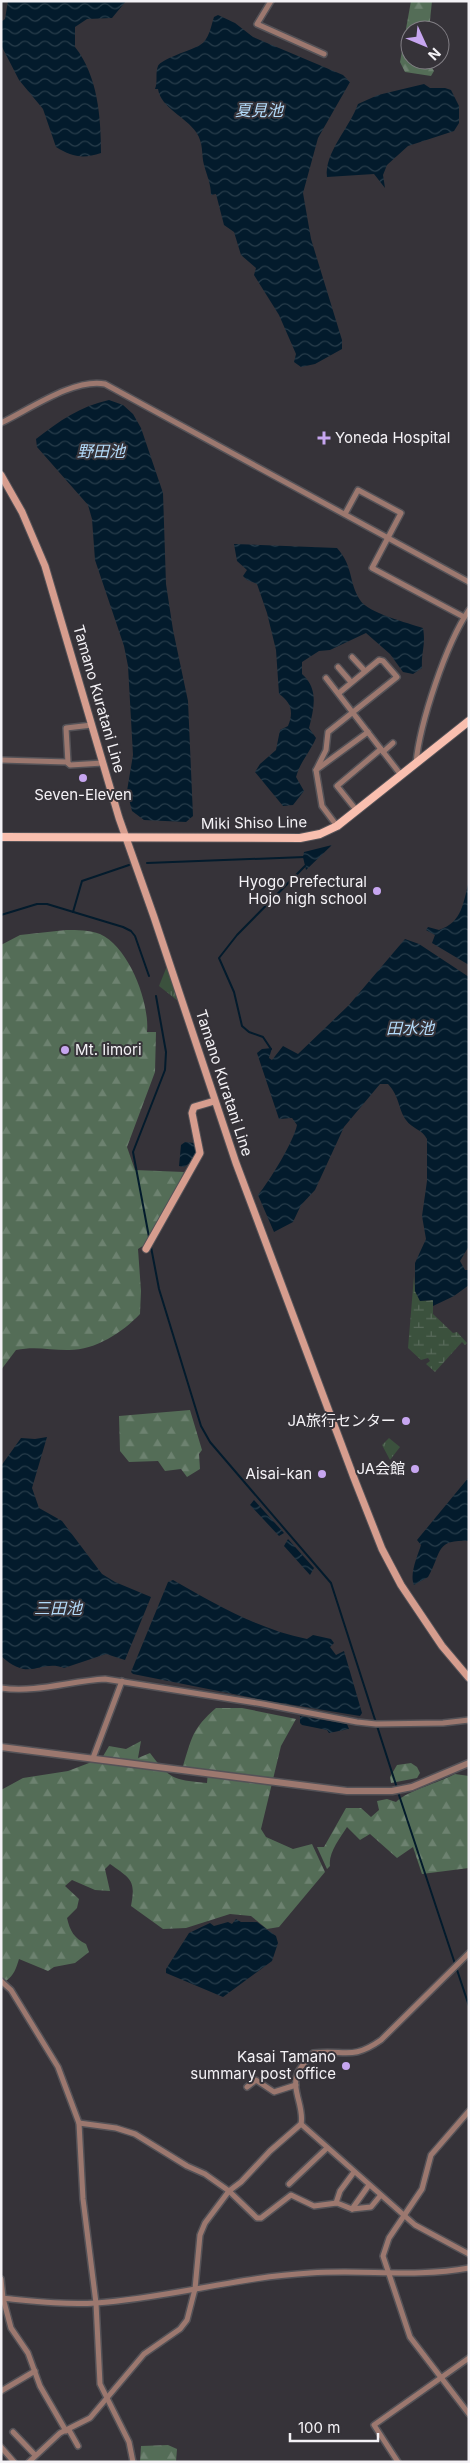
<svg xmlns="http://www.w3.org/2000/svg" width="470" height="2463" viewBox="0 0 470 2463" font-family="Inter,'Noto Sans JP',sans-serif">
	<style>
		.grass { fill: url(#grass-tufts) }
		.forest { fill: url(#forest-firs) }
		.wetland { fill: url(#wetland-marsh) }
		.water { fill: url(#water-waves) }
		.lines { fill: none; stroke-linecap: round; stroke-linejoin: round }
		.stream { stroke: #031b2c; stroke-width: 2 }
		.minor-casing { stroke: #545257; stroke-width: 8 }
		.tertiary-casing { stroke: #545257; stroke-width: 9 }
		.secondary-casing { stroke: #545257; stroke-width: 9 }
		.primary-casing { stroke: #545257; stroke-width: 10 }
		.minor { stroke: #9c786f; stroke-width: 5 }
		.tertiary { stroke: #9c786f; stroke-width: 6 }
		.secondary { stroke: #d69d8e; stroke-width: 7 }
		.primary { stroke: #f9bfaf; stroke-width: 8 }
		.poi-dot { fill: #c7a6f0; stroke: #363339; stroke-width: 2 }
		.labels { text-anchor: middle; stroke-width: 4; stroke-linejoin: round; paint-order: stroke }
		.poi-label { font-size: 15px; fill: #f4f2f6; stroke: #363339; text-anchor: end }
		.street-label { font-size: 15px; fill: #f4f2f6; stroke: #363339 }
		.water-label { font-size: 16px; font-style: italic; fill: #b3dbfa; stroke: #363339 }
	</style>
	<defs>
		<pattern id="grass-tufts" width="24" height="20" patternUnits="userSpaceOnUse" patternTransform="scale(1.25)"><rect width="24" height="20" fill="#3b513d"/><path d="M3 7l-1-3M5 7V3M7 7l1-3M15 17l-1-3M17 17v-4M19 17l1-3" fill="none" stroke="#586a5a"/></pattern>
		<pattern id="forest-firs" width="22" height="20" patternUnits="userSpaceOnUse" patternTransform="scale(1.25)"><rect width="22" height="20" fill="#546d57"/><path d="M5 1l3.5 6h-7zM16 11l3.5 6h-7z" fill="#6d8270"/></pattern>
		<pattern id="wetland-marsh" width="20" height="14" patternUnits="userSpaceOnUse" patternTransform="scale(1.25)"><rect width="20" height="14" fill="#3b513d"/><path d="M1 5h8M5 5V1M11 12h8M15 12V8" fill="none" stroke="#586a5a"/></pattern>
		<pattern id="water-waves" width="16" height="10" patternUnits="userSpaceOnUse" patternTransform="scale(1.25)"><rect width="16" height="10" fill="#031b2c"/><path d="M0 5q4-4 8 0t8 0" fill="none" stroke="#283d4b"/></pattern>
	</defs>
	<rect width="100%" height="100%" fill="#363339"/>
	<g class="grass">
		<path d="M167,966l11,35 -19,-15z"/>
		<path d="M389,1438l11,9 -10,13 -8,-15z"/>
	</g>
	<g class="forest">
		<path d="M411,1h21l-3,29h-19v30h17l7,11 -3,5 -26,-4 -5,-10z"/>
		<path d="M66,930c11,0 24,0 34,4 29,13 50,69 47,98h9l-1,40 -28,75 8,23 49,2 -32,68 -14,9 3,42 -1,23c-18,19 -46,37 -73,36 -18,0 -32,-4 -51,0l-15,20v-425l19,-10z"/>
		<path d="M190,1410l12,40 -3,4 1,15 -13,8 -6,-8 -16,2 -7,-10 -29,1 -9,-11 -1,-35z"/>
		<path d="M216,1708h26l54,11 -15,27 -20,83 5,8 27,12 19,-5 13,28 -46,55 -12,2 -16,-13 -21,-2 -44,14 -23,1 -32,-23c5,-26 0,-27 -21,-42l-5,5 5,22 -15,-1 -23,-10 -7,6 14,13 -2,9 -10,10c3,13 7,20 19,26l3,8 -14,11 -21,4 -6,4 -29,-12c-3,10 -5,16 -13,22l-5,-3v-188l22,-12 45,-7 34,-13 7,-12 17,3 15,-8 -3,17 12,-5c20,27 25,27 57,30l1,-12 -25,-5c9,-29 9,-37 33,-58z"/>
		<path d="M411,1763l6,4 3,6 -3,5 -26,5 -1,-6 7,-12z"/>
		<path d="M455,1774l14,2v92l-47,6 -9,-27 -16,11 -27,-24 -10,6 -13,-13c-7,11 -19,26 -17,39l-3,3 -10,-22h7l22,-39h15l10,9 8,-7 -2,-9 10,-2 9,3c11,-11 42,-19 59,-28z"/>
		<path d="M168,2445l9,4 -1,13h-36l1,-16z"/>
	</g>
	<path class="wetland" d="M414,1276l1,15 5,10 13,-1v14l20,19 4,-1 10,11 -2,2 -3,-3 -27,30 -9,-8 4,-3 -2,-3 -7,2 -13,-12z"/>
	<g class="water">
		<path d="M8,1h118l-14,17 -25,1 -12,8v20c23,29 26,71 26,106 -18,6 -29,4 -45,-6l-13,-38 -24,-29 -18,-35v-23l4,-3z"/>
		<path d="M218,15l17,8 18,14 90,38 7,7 -32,56 -15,55 8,46 31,101v9l-27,15 -14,3 -7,-5 2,-8 -17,-39 -25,-40 2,-7 -15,-13 -7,-23 -10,-7 -8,-31 -5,1c0,-11 -4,-19 -7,-30 -3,-12 0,-21 -8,-33 -10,-15 -35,-24 -38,-43h-3c3,-7 0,-16 3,-23 3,-7 34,-16 42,-21 9,-5 11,-19 14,-28z"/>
		<path d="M424,84l6,4h15l6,2 8,16v17l-5,8 -46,15 -21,19 -4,10 2,13 -11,-14 -47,3c-3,-24 23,-50 31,-73l20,-9z"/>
		<path d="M109,400l14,5 10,9 8,14 22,65 3,91 7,46 15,71 5,115 -7,6 -42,-2 -12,-9 -5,-20 6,-36 -5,-89 -4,-20 -29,-86 -3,-41 -4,-14 -51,-58 -1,-8c23,-18 45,-33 73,-39z"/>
		<path d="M234,544l103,4c17,19 11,33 23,52 8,13 48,23 63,28 3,17 -2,24 -1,40l-9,6 -10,-2 -13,-18 -24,-21 -36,17 -11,1 -17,11v12c17,15 12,34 7,54l7,10c-7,16 -15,22 -20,39l8,14 -11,14 -10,1 -28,-34 5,-8 16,-14 4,-20 8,-4c6,-14 3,-24 -9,-32l-3,-44 -9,-37 -10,-29 -10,-4 -4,-4 4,-6 -10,-9z"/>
		<path d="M332,845l-26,25 -3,-13 1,-5z"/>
		<path d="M469,881v84l-37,-22 3,-8 -9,-5 2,-3 11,3c24,-8 24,-28 30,-49z"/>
		<path d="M405,939l14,5 50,33v269l-9,15 5,9h4v15l-15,11 -21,10v-6l-13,1 -5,-10v-28l11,-24 -4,-23 5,-35v-42c-5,-10 -15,-10 -21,-19 -8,-11 -6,-23 -18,-36h-8l-36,43 -29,63 -14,15 -8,17 -19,10 -16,-37c11,-13 36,-54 39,-70l-5,-7 -13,1 -22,-66 5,-4 10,-1 -3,10 3,2 11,-14 15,8 51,-49z"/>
		<path d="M185,1142l9,1 3,10 -6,9 -7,5 -5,-1 2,-21z"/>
		<path d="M47,1437l-15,51 7,20 23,13 40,53 13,8 36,15 -26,63 -19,-6 -42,14c-24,-9 -34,15 -63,-12v-190l20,-28 14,1z"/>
		<path d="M469,1477v64c-35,-2 -27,13 -41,36l-14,8c-5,-11 4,-30 7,-40l-4,-5z"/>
		<path d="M254,1500l30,33 -5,3 -29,-31z"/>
		<path d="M288,1539l26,29 -4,7 -26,-29z"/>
		<path d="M173,1580c42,24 85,49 134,59l6,-4 18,4 3,4 -4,4 6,8 8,-4 18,62 -2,3 -97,-16 -130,-26 -2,-2 37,-90z"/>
		<path d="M300,1716l47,8 2,5 -20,4 -2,-3 -25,-5 -2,-2z"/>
		<path d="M236,1919l5,3h16l19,14 2,7 -6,18 -49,36 -57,-24v-4l23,-36 21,-10 4,3 14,-4 4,2z"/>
	</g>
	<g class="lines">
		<g class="stream">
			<path d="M147,863l158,-6"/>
			<path d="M73,912l9,-31 47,-16"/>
			<path d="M1,915l36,-11h10l76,23 8,4 4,5 14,40"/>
			<path d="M271,1049l-8,-12 -14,-5 -7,-6 -8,-34 -15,-34 18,-23 68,-69"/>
			<path d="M149,1237l-16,-85 32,-82 1,-18 -10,-56"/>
			<path d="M151,1247l8,42 42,137 9,16 121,141 66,205"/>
			<path d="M398,1792l71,214"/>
		</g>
		<g class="minor-casing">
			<g id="minor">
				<path d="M271,1l-14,23 67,30"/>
				<path d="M1,423c29,-14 73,-45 104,-39l364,198"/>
				<path d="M345,514l13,-24 43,23 -29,55 92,49"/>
				<path d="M352,657l13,14"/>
				<path d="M338,667l13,15"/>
				<path d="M326,678l75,97"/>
				<path d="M383,752l10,-9"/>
				<path d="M1,760l66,2 3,3 33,-2"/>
				<path d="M68,763l-2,-35 26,-3"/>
				<path d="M416,763c4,-41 30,-119 53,-153"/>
				<path d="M316,770l52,-38"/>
				<path d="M357,811l-20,-25 44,-37"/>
				<path d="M337,826l-15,-20 -6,-36 10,-20 2,-18 69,-55 -14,-16 -4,-1 -40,33"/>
				<path d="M1,1688c35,5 69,-7 104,-9l158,25 94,18 19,2 67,-1 26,-3"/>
				<path d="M93,1758l29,-77"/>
				<path d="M1,1981l10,9 47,77 21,56 4,76 13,104 4,81 29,58 4,20"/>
				<path d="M247,2087l9,-7 18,12 22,-7"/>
				<path d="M469,2111l-38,44 -9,34 -33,49 -6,18 27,81 59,77"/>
				<path d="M79,2123l37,5 19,6 52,32 18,8 24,17 28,27h4l30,-23 23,11 23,-3 15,6 19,-2 9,-11"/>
				<path d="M301,2124l114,101 54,29"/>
				<path d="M289,2184l38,-36"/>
				<path d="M336,2203l4,-12 14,-19"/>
				<path d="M352,2209l17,-24"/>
				<path d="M1,2279l2,19 8,30 17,25 12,33 26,45"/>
				<path d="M1,2298c31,3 63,7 95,5 72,-5 142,-26 214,-30 55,-4 103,5 159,-5"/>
				<path d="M1,2391l34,-20"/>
				<path d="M69,2430l9,16"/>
				<path d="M13,2432l22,23"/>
				<path d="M1,2447l13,15"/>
				<path d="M29,2462l31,-29 30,-15 54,-64 36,-25 7,-9 8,-31 5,-54 5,-12 24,-32 12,-9 29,-31 31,-27c4,-16 -11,-36 -3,-52 4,-7 10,-13 15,-19 32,-4 38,8 68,-13l88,-87"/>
				<path d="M398,2462l-24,-37 95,-67"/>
			</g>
		</g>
		<g class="tertiary-casing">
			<path id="tertiary" d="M1,1747l346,44h45l20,-4 57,-24"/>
		</g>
		<g class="secondary-casing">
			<g id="secondary">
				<path d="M1,475l21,37 23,54 74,252 35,99 82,246 118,315 28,71 19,36 41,61 27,32"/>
				<path d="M146,1249l54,-96 -8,-40 2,-6 17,-5"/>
			</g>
		</g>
		<g class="primary-casing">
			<path id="primary" d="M1,837l299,1 20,-4 17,-8 132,-105"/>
		</g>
		<use href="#minor" class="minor"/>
		<use href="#tertiary" class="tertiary"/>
		<use href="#secondary" class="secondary"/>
		<use href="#primary" class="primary"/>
	</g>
	<g class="poi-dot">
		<path d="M321.5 430.5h5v5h5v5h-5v5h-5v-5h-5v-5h5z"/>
		<circle cx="83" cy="778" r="5"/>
		<circle cx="377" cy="891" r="5"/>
		<circle cx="65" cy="1050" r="5"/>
		<circle cx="406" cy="1421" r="5"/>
		<circle cx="415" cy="1469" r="5"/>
		<circle cx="322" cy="1474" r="5"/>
		<circle cx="346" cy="2066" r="5"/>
	</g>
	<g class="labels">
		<g class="poi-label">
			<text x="335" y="443" text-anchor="start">Yoneda Hospital</text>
			<text x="83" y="800" text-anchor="middle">Seven-Eleven</text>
			<text x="367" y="887">Hyogo Prefectural<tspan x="367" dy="17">Hojo high school</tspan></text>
			<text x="75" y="1055" text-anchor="start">Mt. Iimori</text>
			<text x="396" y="1426">JA旅行センター</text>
			<text x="405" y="1474">JA会館</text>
			<text x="312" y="1479">Aisai-kan</text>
			<text x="336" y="2062">Kasai Tamano<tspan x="336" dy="17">summary post office</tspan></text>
		</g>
		<g class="street-label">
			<text transform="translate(99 699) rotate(74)" y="5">Tamano Kuratani Line</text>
			<text transform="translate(254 823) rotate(-1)" y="5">Miki Shiso Line</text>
			<text transform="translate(224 1083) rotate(72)" y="5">Tamano Kuratani Line</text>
		</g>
		<g class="water-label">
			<text x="259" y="116">夏見池</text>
			<text x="101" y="457">野田池</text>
			<text x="410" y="1034">田水池</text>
			<text x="58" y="1614">三田池</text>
		</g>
	</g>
	<rect width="470" height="2463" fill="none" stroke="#f4f2f6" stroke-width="5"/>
	<g transform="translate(425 45) rotate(134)"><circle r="24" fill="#363339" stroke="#827f85"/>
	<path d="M0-4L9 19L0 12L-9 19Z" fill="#c7a6f0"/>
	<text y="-8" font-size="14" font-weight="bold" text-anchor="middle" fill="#f4f2f6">N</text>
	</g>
	<path d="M290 2433v8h88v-8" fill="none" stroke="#f4f2f6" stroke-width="2.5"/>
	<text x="298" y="2433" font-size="15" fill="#f4f2f6" stroke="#363339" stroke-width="4" paint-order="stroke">100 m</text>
</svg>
